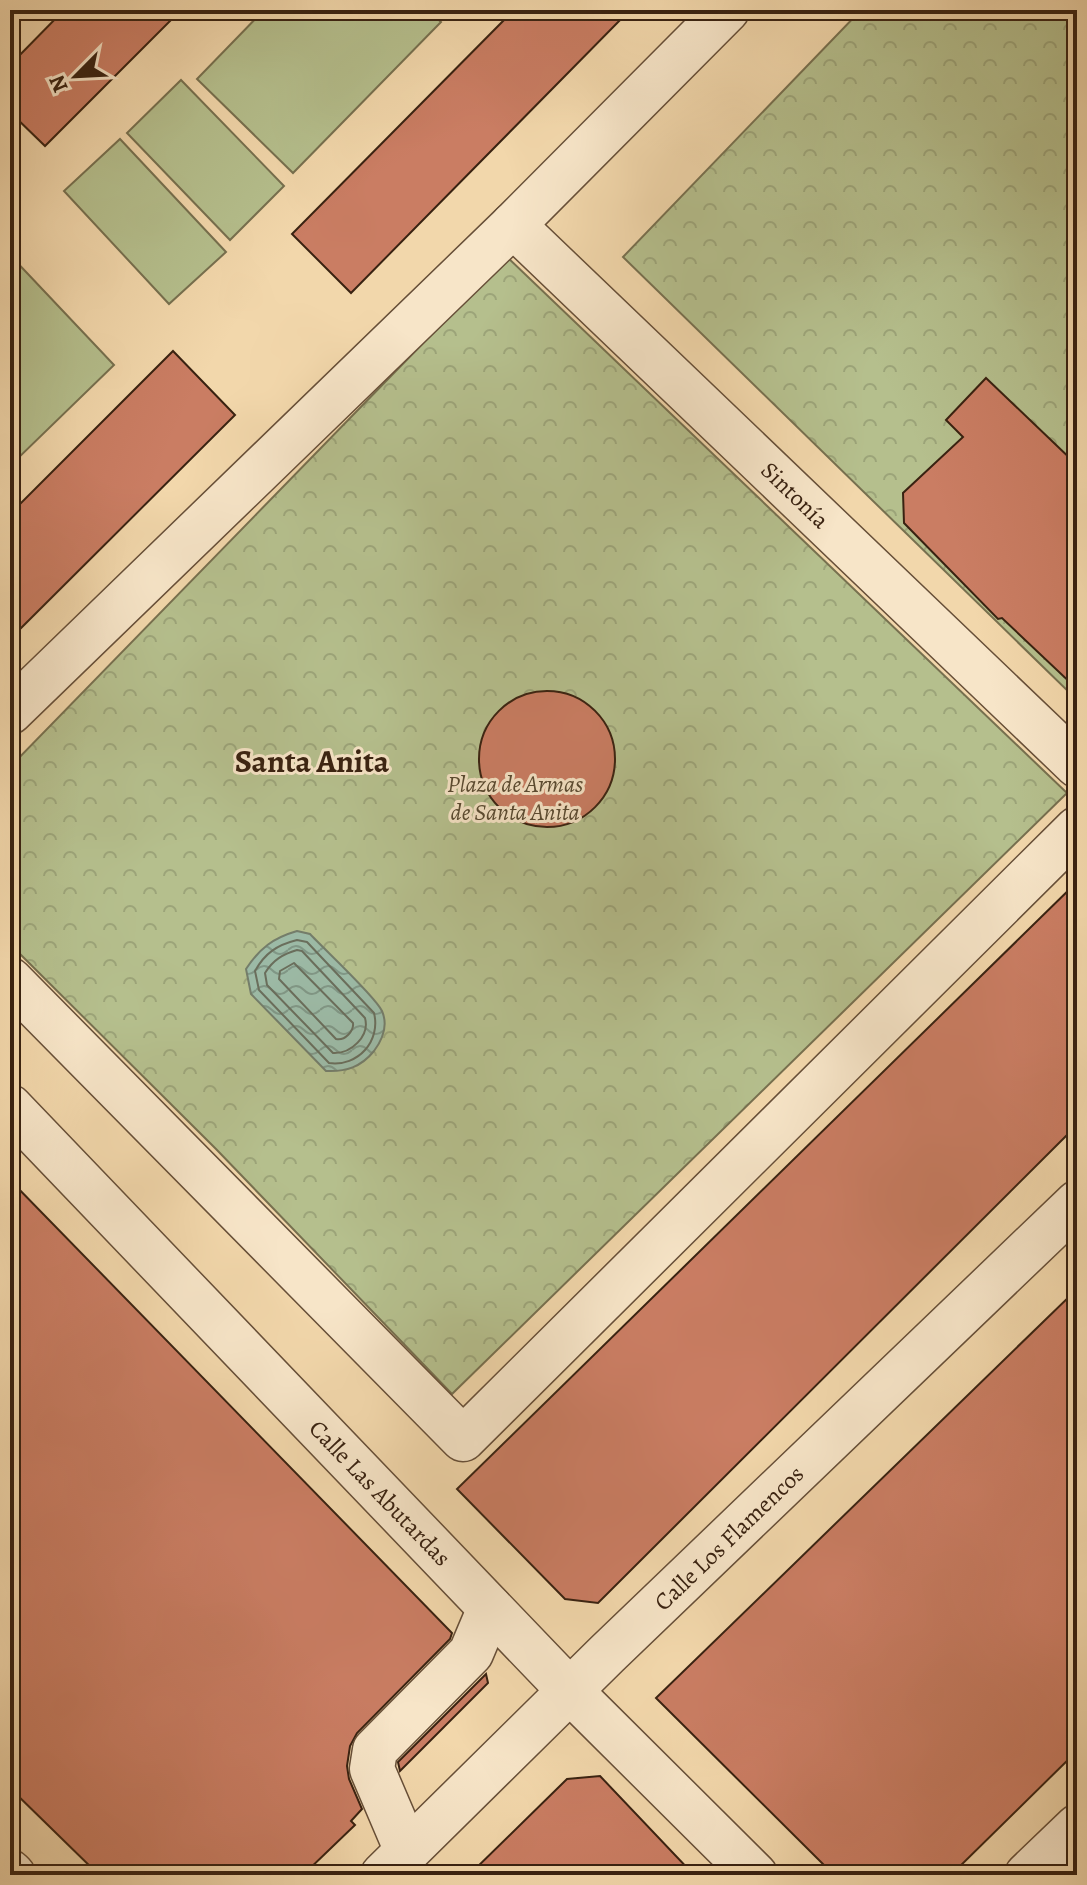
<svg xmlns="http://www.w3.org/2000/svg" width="1087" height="1885" viewBox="0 0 1087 1885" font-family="Alegreya,serif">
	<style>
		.green { fill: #b5bf8d; stroke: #77704f; stroke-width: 2 }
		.park { fill: url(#park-crowns); stroke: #77704f; stroke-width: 2 }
		.water { fill: url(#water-waves); stroke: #747d6a; stroke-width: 2 }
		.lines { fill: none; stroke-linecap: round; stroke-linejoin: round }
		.shore { stroke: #6a6e5c; stroke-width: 2 }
		.building { fill: #ca7d63; stroke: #392211; stroke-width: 2 }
		.minor-casing { stroke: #674f38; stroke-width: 47 }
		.minor { stroke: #f7e5c8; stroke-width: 44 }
		.labels { text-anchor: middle; stroke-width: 6; stroke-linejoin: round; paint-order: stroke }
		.street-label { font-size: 24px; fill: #392211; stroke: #f7e5c8 }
		.park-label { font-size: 24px; font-style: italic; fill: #584930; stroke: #f7e5c8 }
		.district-label { font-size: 32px; font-weight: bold; fill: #392211; stroke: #f7e5c8 }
	</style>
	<defs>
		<pattern id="park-crowns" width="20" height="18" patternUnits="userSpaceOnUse" patternTransform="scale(2)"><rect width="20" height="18" fill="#b5bf8d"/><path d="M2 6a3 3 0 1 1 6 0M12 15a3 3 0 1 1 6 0" fill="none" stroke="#9ca479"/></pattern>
		<pattern id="water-waves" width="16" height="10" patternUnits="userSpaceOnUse" patternTransform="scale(2)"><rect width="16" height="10" fill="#9cbaa6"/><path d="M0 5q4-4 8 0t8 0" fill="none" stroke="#809786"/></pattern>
	</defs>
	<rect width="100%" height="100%" fill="#f2d7ab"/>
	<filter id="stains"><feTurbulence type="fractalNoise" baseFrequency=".0025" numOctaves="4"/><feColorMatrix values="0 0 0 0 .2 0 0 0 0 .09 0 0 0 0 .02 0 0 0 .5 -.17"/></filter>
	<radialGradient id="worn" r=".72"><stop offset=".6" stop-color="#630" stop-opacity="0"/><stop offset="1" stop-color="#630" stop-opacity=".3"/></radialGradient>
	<g class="green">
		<path d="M264,10h164l13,12 -148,151 -96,-94z"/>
		<path d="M181,80l103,106 -54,54 -103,-107z"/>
		<path d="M120,139l106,113 -57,52 -105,-113z"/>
		<path d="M10,255l104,110 -104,101z"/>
	</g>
	<g class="park">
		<path d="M861,10h216v690l-454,-443z"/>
		<path d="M507,257l560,536 -615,601 -236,-245 -206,-205v-177z"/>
	</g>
	<path class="water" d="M297,931l13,3c14,15 66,63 72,77 6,14 1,28 -8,40 -13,16 -28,21 -48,20l-75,-77 -5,-25c14,-21 27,-31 51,-38z"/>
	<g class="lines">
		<g class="shore">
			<path d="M297,940l10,2 67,71c7,28 -16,54 -45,50l-70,-73 -4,-19c10,-18 22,-26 42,-31z"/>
			<path d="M297,950l5,1 63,67c5,18 -14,36 -32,35l-66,-68 -2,-12c8,-13 18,-19 32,-23z"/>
			<path d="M294,963l59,60c1,8 -8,18 -17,16l-57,-60 1,-8z"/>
		</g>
	</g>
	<g class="building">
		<path d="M64,10h117l-136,136 -35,-34v-47z"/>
		<path d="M514,10h116l-279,283 -59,-59z"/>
		<path d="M173,351l62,64 -225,224v-125z"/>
		<path d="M986,378l91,87v224l-75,-71 -4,1 -94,-96 -1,-30 60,-56 -17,-17z"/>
		<circle cx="547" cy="759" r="68"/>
		<path d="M1077,882v243l-479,478 -33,-4 -108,-110z"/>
		<path d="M10,1180l442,453 -2,6 -93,94 -7,13 -3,20 2,13 13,30 -11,12 4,4 -52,50h-204l-89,-87z"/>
		<path d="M1077,1289v462l-126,124h-117l-178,-177z"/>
		<path d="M486,1674l2,9 -88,88 -2,-9z"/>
		<path d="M600,1776l94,99h-225l98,-96z"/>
	</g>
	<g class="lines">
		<g class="minor-casing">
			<g id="minor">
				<path d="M513,225l564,540"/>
				<path d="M10,712l503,-487 214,-215"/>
				<path d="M10,980l453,459 614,-610"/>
				<path d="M10,1107l560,584 185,184"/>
				<path d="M407,1851l-35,-82 3,-19 96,-97 19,-45"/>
				<path d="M10,1872l3,3"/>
				<path d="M383,1875l224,-221 470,-451"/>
				<path d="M1027,1875l50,-48"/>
			</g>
		</g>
		<use href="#minor" class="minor"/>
	</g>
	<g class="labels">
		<g class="street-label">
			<text transform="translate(795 495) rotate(44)" y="8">Sintonía</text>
			<text transform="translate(380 1493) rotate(46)" y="8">Calle Las Abutardas</text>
			<text transform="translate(729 1538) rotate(-44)" y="8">Calle Los Flamencos</text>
		</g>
		<g class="park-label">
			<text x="515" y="792">Plaza de Armas<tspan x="515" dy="28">de Santa Anita</tspan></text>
		</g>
		<g class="district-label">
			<text x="312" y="772">Santa Anita</text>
		</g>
	</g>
	<rect width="1087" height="1885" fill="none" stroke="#f2d7ab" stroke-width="40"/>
	<rect x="12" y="12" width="1063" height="1861" fill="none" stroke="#392211" stroke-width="4"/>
	<rect x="20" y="20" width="1047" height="1845" fill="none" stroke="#392211" stroke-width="2"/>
	<g transform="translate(76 76) rotate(246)" stroke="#f7e5c8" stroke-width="6" paint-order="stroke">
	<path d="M0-6L14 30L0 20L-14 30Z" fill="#392211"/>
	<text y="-12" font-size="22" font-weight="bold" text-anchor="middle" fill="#392211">N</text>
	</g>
	<rect width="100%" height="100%" filter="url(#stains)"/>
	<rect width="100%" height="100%" fill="url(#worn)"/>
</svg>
